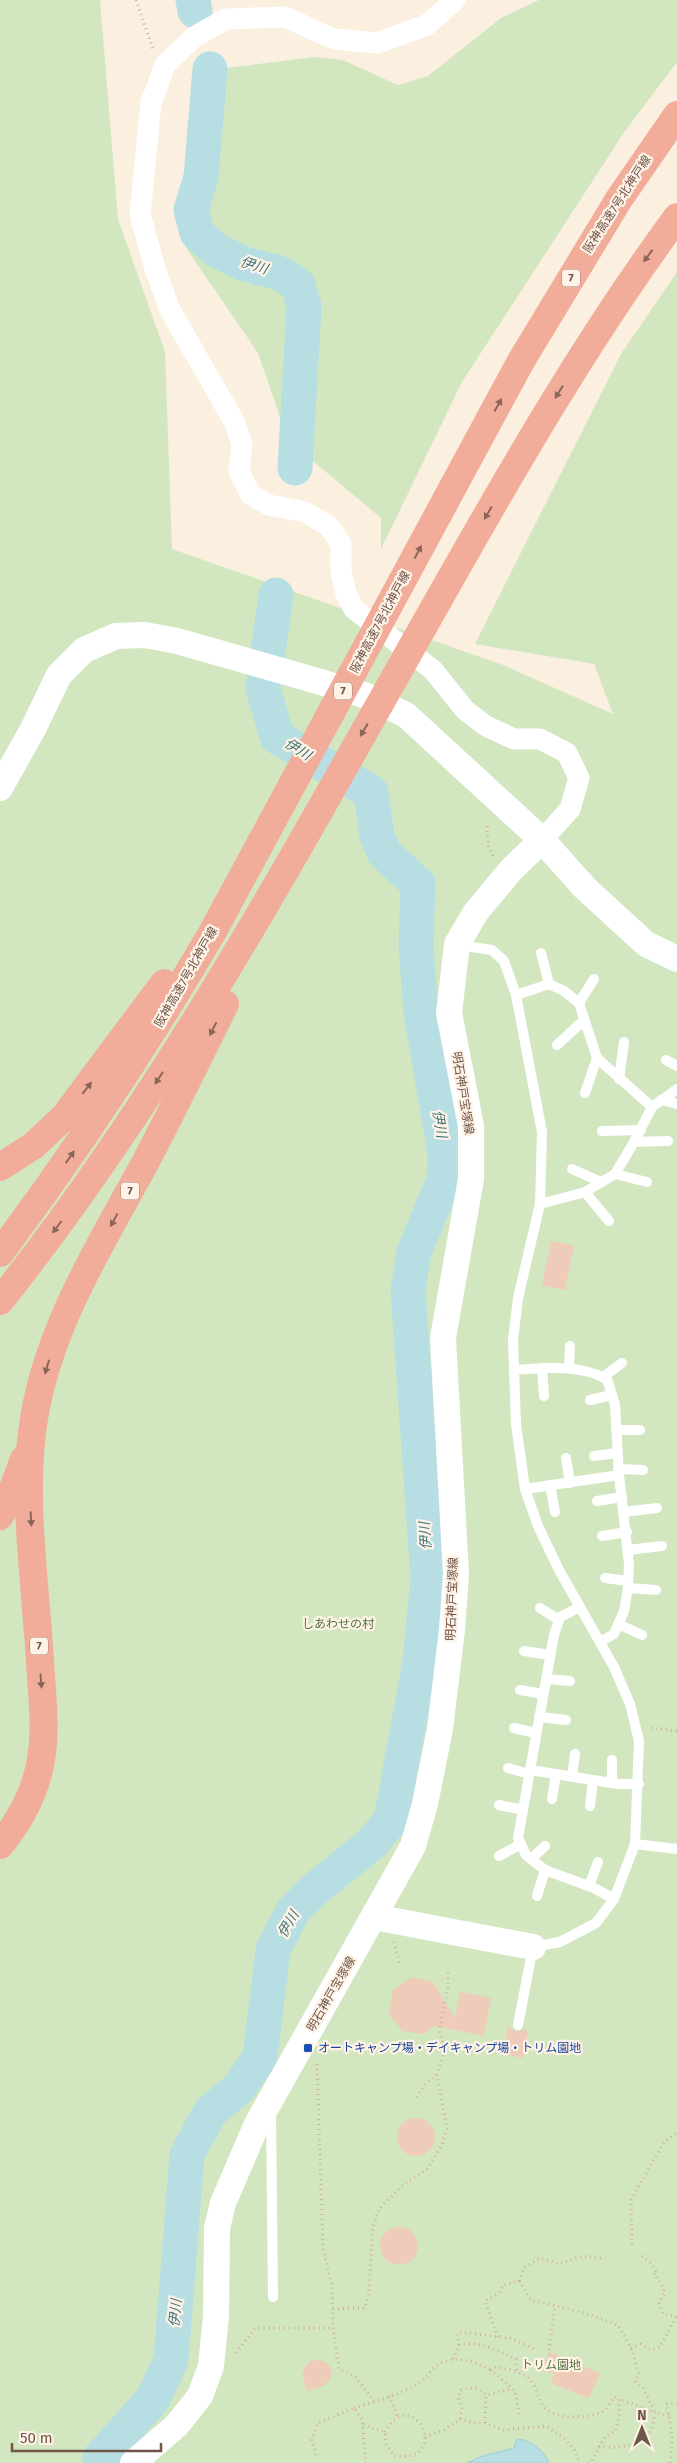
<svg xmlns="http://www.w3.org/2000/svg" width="677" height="2463" viewBox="0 0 677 2463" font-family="'Fira Sans','Noto Sans JP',sans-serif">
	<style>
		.green { fill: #d2e7c0 }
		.water { fill: #b7dfe3; stroke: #9dced4 }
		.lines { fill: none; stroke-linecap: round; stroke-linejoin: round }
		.river { stroke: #b7dfe3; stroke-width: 35 }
		.building { fill: #efccba }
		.path { stroke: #d3af9d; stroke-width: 3; stroke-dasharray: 1 4; stroke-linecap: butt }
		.service { stroke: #fff; stroke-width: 10 }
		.minor { stroke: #fff; stroke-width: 21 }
		.tertiary { stroke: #fff; stroke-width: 26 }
		.motorway { stroke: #f2ac9a; stroke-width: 28 }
		.oneway { fill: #8a6659 }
		.transit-dot { fill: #1a4fb4; stroke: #fef3e6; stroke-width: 2 }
		.labels { text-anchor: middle; stroke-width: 4.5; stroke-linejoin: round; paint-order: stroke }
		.shield { fill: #fef3e6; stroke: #9b8478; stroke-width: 1 }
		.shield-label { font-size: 11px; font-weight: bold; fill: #705549 }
		.street-label { font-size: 12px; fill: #705549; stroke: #fef3e6 }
		.park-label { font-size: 12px; fill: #547642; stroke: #fef3e6 }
		.transit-label { font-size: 12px; fill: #164399; stroke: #fef3e6; text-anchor: start }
		.water-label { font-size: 14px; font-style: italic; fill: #41767c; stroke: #fef3e6 }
	</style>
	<rect width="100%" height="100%" fill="#fbefe0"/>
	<g class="green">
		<path d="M0,0h100l18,219 47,133 7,197 331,116 110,49 -19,-50 -119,-20 146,-290 56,-82v2191h-677z"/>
		<path d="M539,0h138v62l-52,69 -163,251 -81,167v-31l-93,-78 -30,-87 -72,-105v-95l31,-84 97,-12 29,3 55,25 30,-9 73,-58z"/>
	</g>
	<path class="water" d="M517,2439c12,0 28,12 32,24h-82l15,-7 32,-8z"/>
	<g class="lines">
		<g class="river">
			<path d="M193,0l2,11"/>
			<path d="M210,69l-9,108 -10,33 6,23 17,16 28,14 40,11 16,11 6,21 -9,162"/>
			<path d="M100,2458l53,-59 18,-39 16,-205 23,-43 29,-24 21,-31 13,-107 20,-39 21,-21 58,-47 19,-23 29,-158 8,-83 -20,-289 6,-38 30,-72 1,-28 -24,-139 -5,-67 2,-62 -34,-31 -7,-17 -6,-44 -94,-55 -14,-49 13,-93"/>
		</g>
	</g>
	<g class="building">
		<path d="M551,1241l23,4 -9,45 -23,-4z"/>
		<path d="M412,1977l21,5 22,36 5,-26 31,6 -7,38 -49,-10 -11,8 -22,-3 -13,-18 4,-23z"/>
		<path d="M508,2026l8,6 8,-3 4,4 -5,25 -20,-4z"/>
		<circle cx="416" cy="2137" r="19"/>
		<circle cx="399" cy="2246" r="19"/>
		<path d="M549,2352l51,21 -11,25 -38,-15 3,-9 -12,-5z"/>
		<path d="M314,2360l9,1 6,4 3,7 -1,5 -7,9 -17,5 -5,-18 7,-11z"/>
	</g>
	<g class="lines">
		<g class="path">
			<path d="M136,0l17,49"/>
			<path d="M487,826l1,19 5,11"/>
			<path d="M651,1728l26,3"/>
			<path d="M394,1942l6,23"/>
			<path d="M317,2064l6,185 9,37 1,42 6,41 16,7 19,25"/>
			<path d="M416,2097l11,-15 10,-7"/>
			<path d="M632,2245l-1,-45 33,-58 13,-10"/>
			<path d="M519,2281l5,-13 16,-10 19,6 23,-8 23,3"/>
			<path d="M333,2309l32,-1 4,-15 4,-66 6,-18 24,-24 24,-16 14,-22 6,-18 -10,-54 8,-25 -6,-19 9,-42v-18"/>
			<path d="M498,2337l-13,-36 14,-8 4,-8 16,-4 12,19 50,12 37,13 14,25 7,24 -4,7 8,7 12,24"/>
			<path d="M459,2345l-2,-11 3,-2 50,6 25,11"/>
			<path d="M631,2348l10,-4 10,6 9,-3 16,-30 -13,-3 -4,-11 6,-10 -3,-8 -8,-11 3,-1 -5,-9 -11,-9"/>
			<path d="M549,2350l6,-44"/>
			<path d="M236,2353l19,-25h78"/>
			<path d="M453,2359l6,-14c22,-5 37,6 57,14l1,11"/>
			<path d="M389,2396l9,21"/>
			<path d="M354,2408c21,-7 48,-13 66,-26 5,-3 9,-9 14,-14 16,-15 39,-8 57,2"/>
			<path d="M519,2414l-4,-23 -24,-21 5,-3c13,2 31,5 38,18 4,8 5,17 12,24 11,11 42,9 56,3 5,-3 9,-10 12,-15l5,2"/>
			<path d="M460,2419l13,4h12l18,7 43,-4 19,13 9,10 6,14"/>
			<path d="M485,2423l1,-28"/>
			<path d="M363,2425l22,7 1,12 8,12c61,7 18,-74 -9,-24"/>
			<path d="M425,2437l19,-7 16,-11 2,-11 -4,-11 3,-7c11,-3 17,-3 25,5l25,-6"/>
			<path d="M599,2447l6,-10 11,-6 3,-14v-18l35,13"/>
			<path d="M316,2455l-4,-15 6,-17 36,-15 8,11 4,44"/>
			<path d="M588,2463l4,-2 7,-14c16,1 41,1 51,-15 3,-5 4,-14 5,-20l14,4"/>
			<path d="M670,2463c3,-21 2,-38 -4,-59l11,-1"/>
		</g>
		<g class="service">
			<path d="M459,945l33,5 12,11 12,34 26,137 -2,72 -22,94 -5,42 3,84 9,65 13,37 21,44 55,97 16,37 9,37 -4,103 -21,55 -18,24 -36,19 -27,5 -15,78"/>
			<path d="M541,953l8,31"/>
			<path d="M516,995l33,-11 15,7 15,12 18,55 55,49"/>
			<path d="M579,1003l15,-24"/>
			<path d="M557,1045l26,-24"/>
			<path d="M666,1060l11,6"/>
			<path d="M619,1079l5,-37"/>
			<path d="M585,1093l12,-35"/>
			<path d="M661,1100l16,4"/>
			<path d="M602,1131l39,-1"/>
			<path d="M634,1142l34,-1"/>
			<path d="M572,1169l29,13"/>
			<path d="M615,1174l32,8"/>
			<path d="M585,1192l24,29"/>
			<path d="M540,1204l45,-12 30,-18 19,-32 18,-35 25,-18"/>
			<path d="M542,1368l2,28"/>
			<path d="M569,1368l1,-22"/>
			<path d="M514,1370c32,-2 64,-6 93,9l8,26 4,70 10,89 -1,24 -4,23 -10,23 -14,8"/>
			<path d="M603,1377l19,-14"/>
			<path d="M590,1400l22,-5"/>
			<path d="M616,1430h24"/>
			<path d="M594,1456l23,-3"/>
			<path d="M566,1458l4,25"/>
			<path d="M618,1469l25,1"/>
			<path d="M550,1485l5,27"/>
			<path d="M525,1489l94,-14"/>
			<path d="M597,1501l25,-4"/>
			<path d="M624,1512l33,-4"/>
			<path d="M602,1536l25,-4"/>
			<path d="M628,1550l34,-4"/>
			<path d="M605,1578l23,3"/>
			<path d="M628,1588l28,2"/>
			<path d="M580,1607l-20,10 -6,18 -36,203 8,17 19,15 49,18 20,11"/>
			<path d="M540,1608l19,12"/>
			<path d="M618,1624l24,11"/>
			<path d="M524,1651l26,4"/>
			<path d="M546,1679l24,2"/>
			<path d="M520,1690l23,4"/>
			<path d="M539,1717l27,3"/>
			<path d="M514,1728l22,5"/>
			<path d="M612,1760v23"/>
			<path d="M508,1768l21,6"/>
			<path d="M530,1770l88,14h21"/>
			<path d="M572,1777l3,-23"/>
			<path d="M552,1799l4,-25"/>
			<path d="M499,1805l24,5"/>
			<path d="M590,1806l3,-26"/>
			<path d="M635,1844l42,5"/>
			<path d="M499,1856l22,-12"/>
			<path d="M531,1859l14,-13"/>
			<path d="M589,1886l9,-24"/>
			<path d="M537,1896l8,-26"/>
			<path d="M271,2113l2,184"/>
		</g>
		<path class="minor" d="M455,0l-28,25 -50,18 -43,-4 -49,-22 -59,2 -32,18 -29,28 -14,38 -11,111 15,55 15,41 65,113 7,21 -3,27 11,23 19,11 36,7 24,14 12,18v27l5,23 8,15 79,61 32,40 21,16 28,13h26l27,14 12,25 -9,31 -28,31"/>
		<g class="tertiary">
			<path d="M0,788l33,-59 26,-54 25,-25 32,-14 29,-1 32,6 130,37 57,17 42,20 136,125"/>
			<path d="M374,1917l159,30"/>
			<path d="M133,2463l44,-38 23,-29 11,-30 5,-50 1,-88 6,-25 34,-79 156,-278 12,-42 15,-75 12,-99 4,-56 -13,-236 28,-159v-53l-22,-113 8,-69 19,-32 35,-42 31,-30 43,48 61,56 31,15"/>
		</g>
		<g class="motorway">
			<path d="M0,1167l33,-21 31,-29 100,-134"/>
			<path d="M0,1253c77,-103 147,-209 212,-320l309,-572 98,-162 58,-84"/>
			<path d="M0,1301c172,-216 303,-462 439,-702 74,-131 149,-261 238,-382"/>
			<path d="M0,1516l9,-17 15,-40"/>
			<path d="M0,1845c19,-23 34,-50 40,-80 7,-33 2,-69 0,-103 -4,-71 -17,-159 -8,-229 11,-97 66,-184 112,-268 28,-53 54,-107 81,-161"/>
		</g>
	</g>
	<defs><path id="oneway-solid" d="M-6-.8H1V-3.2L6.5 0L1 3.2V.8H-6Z" transform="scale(1.25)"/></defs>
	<g class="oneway">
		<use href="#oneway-solid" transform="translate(648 256) rotate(126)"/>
		<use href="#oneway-solid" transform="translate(559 392) rotate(122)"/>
		<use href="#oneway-solid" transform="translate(498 405) rotate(-61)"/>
		<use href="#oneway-solid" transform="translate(488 513) rotate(120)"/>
		<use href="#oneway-solid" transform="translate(418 552) rotate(-62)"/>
		<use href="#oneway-solid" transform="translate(364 730) rotate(120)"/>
		<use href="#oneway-solid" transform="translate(213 1029) rotate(117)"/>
		<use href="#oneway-solid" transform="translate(159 1078) rotate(123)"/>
		<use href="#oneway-solid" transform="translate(87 1088) rotate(-52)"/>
		<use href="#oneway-solid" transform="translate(70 1157) rotate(-55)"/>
		<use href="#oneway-solid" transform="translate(114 1220) rotate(118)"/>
		<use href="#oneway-solid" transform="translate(57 1227) rotate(127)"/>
		<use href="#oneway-solid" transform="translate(47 1367) rotate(107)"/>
		<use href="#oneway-solid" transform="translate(31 1519) rotate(87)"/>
		<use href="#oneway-solid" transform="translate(41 1681) rotate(86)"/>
	</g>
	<rect class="transit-dot" x="303" y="2043" width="10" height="10" rx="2.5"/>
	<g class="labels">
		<g class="shield">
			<rect x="562" y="269.5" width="18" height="17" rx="4"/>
			<rect x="334" y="682.5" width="18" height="17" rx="4"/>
			<rect x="121" y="1182.5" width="18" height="17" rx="4"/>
			<rect x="30" y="1637.5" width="18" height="17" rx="4"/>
		</g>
		<g class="shield-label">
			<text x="571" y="282">7</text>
			<text x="343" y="695">7</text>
			<text x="130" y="1195">7</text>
			<text x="39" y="1650">7</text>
		</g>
		<g class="street-label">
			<text transform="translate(617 204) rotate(-57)" y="4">阪神高速7号北神戸線</text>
			<text transform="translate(380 622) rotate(-62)" y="4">阪神高速7号北神戸線</text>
			<text transform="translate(186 977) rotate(-60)" y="4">阪神高速7号北神戸線</text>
			<text transform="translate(463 1093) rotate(81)" y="4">明石神戸宝塚線</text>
			<text transform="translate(452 1599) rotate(-88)" y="4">明石神戸宝塚線</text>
			<text transform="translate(331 1994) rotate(-60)" y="4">明石神戸宝塚線</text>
		</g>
		<g class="park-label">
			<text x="338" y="1628">しあわせの村</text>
			<text x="551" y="2369">トリム園地</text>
		</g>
		<g class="transit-label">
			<text x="318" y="2052">オートキャンプ場・デイキャンプ場・トリム園地</text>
		</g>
		<g class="water-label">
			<text transform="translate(254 265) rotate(18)" y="5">伊川</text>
			<text transform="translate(298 749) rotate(31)" y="5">伊川</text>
			<text transform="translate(440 1124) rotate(80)" y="5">伊川</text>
			<text transform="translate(425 1536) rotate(-94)" y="5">伊川</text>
			<text transform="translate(288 1924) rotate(-60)" y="5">伊川</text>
			<text transform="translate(175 2313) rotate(-85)" y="5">伊川</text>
		</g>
	</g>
	<g transform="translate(642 2428)" stroke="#fef3e6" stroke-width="4" paint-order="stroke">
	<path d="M0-4L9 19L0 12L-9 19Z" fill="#705549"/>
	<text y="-8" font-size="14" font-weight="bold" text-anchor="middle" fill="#705549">N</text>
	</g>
	<path d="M12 2443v8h149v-8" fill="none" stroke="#705549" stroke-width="2.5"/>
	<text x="20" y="2443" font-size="15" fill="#705549" stroke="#fef3e6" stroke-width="4" paint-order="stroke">50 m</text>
</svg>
